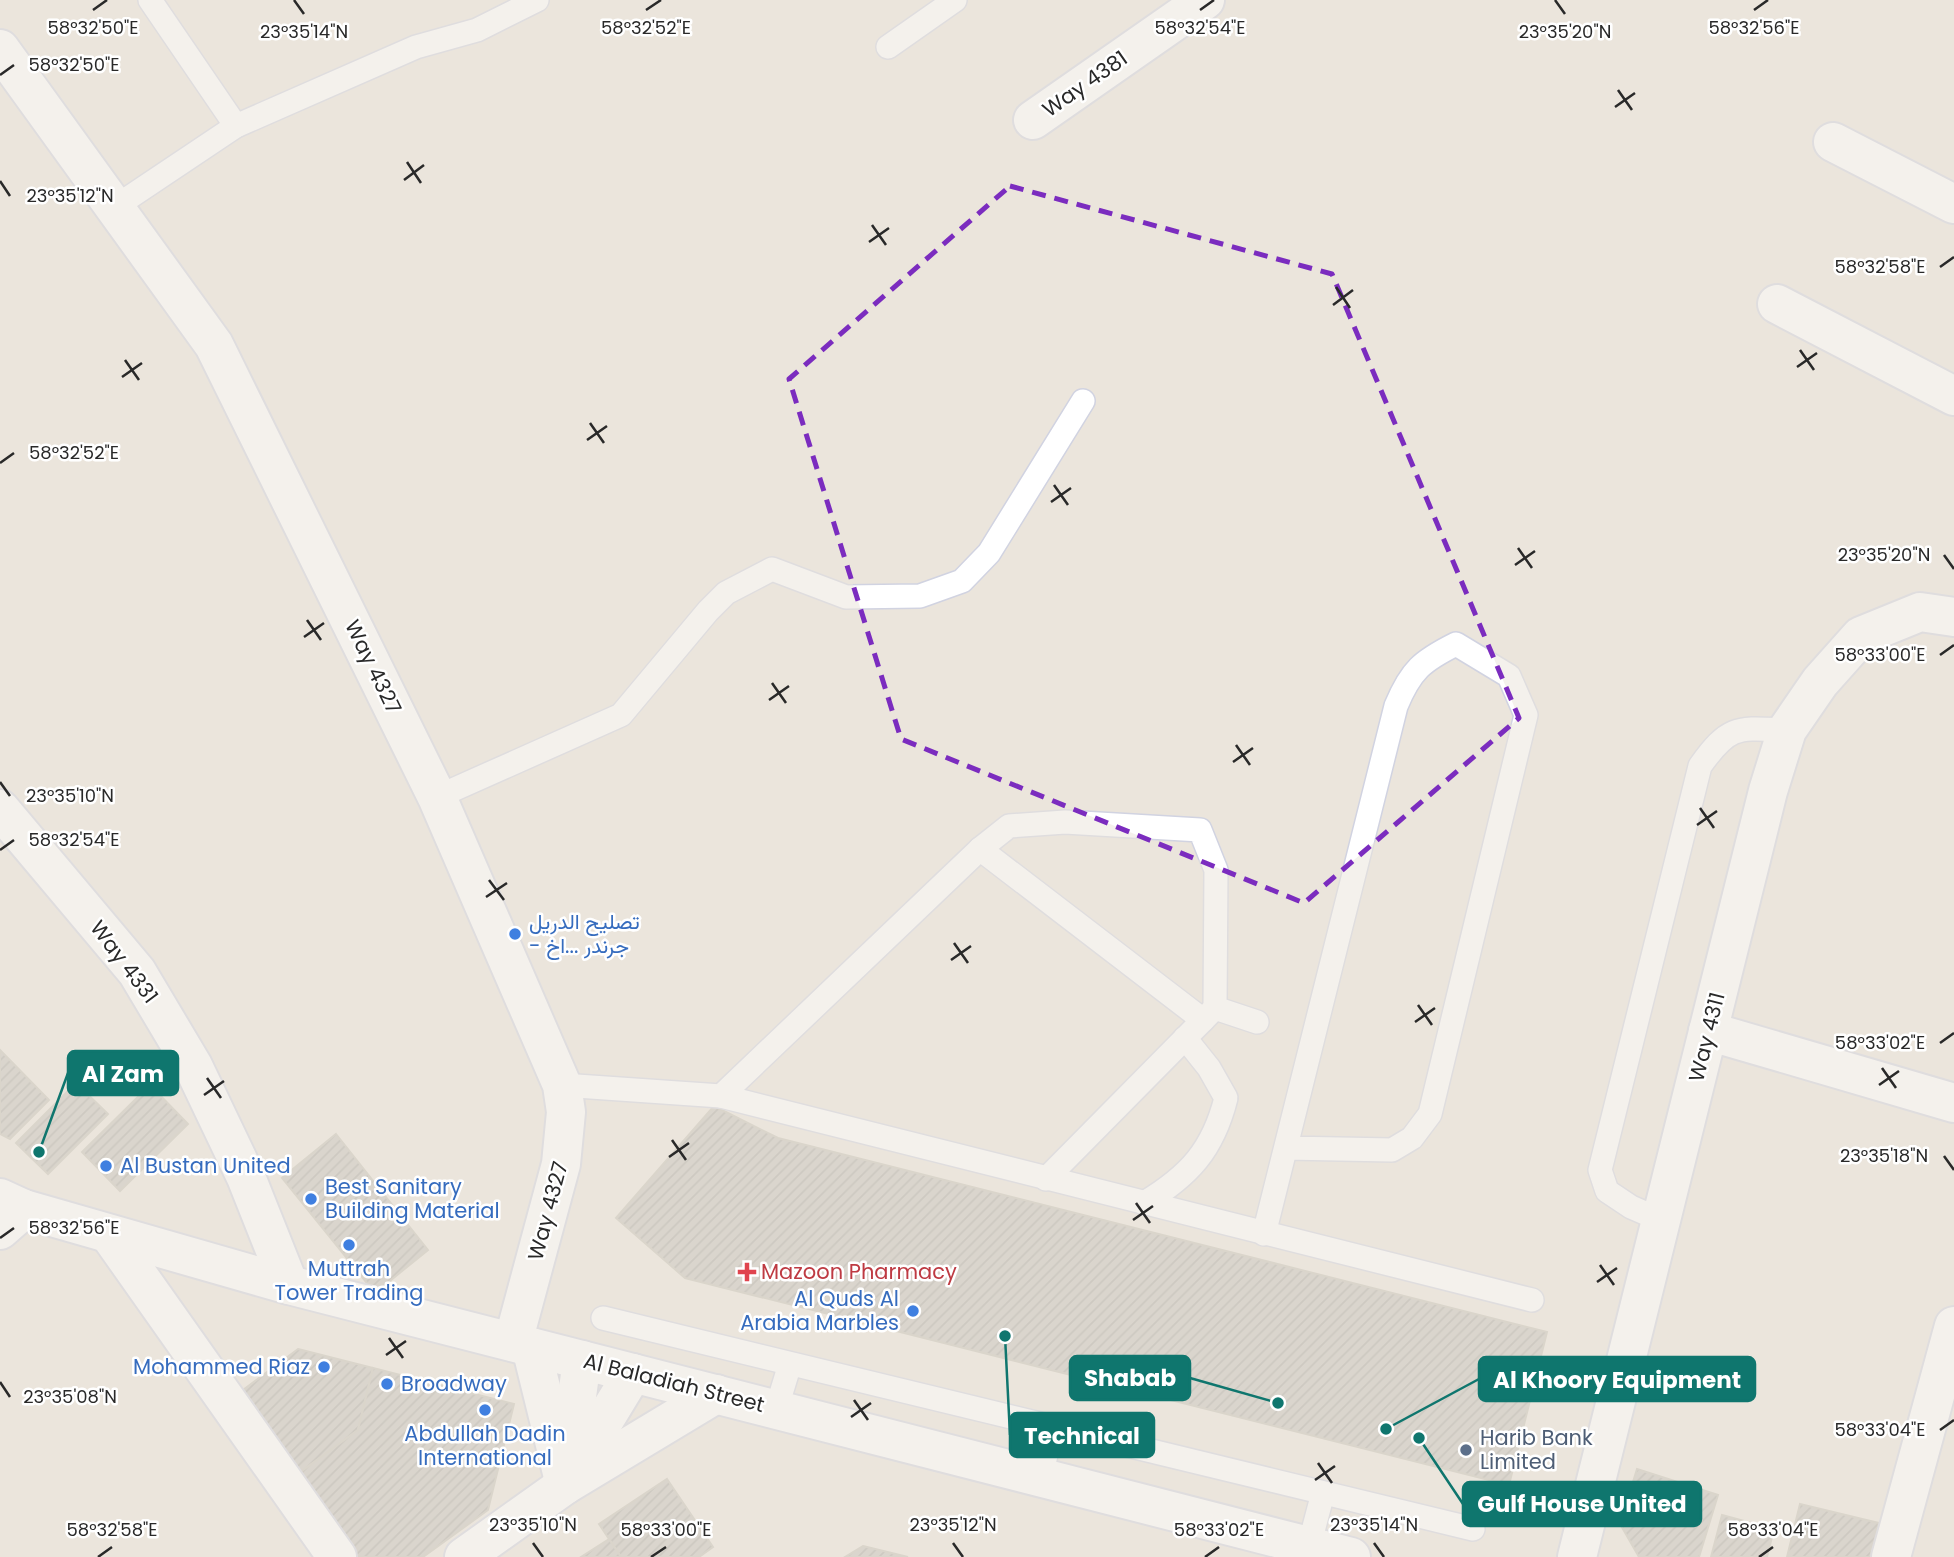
<svg xmlns="http://www.w3.org/2000/svg" width="1954" height="1557" viewBox="0 0 1954 1557" font-family="Poppins,Vazirmatn,sans-serif">
	<style>
		.building { fill: url(#building-hatch); stroke: #c6c1b6; stroke-width: 2 }
		.lines { fill: none; stroke-linecap: round; stroke-linejoin: round }
		.lane-casing { stroke: #d1d3e1; stroke-width: 26 }
		.street-casing { stroke: #d1d3e1; stroke-width: 42 }
		.secondary-casing { stroke: #d1d3e1; stroke-width: 42 }
		.lane { stroke: #fff; stroke-width: 23 }
		.street { stroke: #fff; stroke-width: 38 }
		.secondary { stroke: #fff; stroke-width: 38 }
		.marked { fill: none; stroke: #7b2cbf; stroke-width: 5; stroke-dasharray: 14 9; stroke-linejoin: round }
		.ticks { fill: none; stroke: #292929; stroke-width: 2.5 }
		.shop-dot { fill: #3f7fe0; stroke: #fff; stroke-width: 2.5 }
		.health-dot { fill: #e0444e; stroke: #fff; stroke-width: 2.5 }
		.service-dot { fill: #5c6f8a; stroke: #fff; stroke-width: 2.5 }
		.labels { text-anchor: middle; stroke-width: 5; stroke-linejoin: round; paint-order: stroke }
		.street-label { font-size: 21px; fill: #292929; stroke: #fff }
		.shop-label { font-size: 21px; fill: #366cbe; stroke: #fff; text-anchor: start }
		.health-label { font-size: 21px; fill: #be3a42; stroke: #fff; text-anchor: start }
		.service-label { font-size: 21px; fill: #4e5e75; stroke: #fff; text-anchor: start }
		.ticks-label { font-size: 18px; text-anchor: middle; fill: #292929; stroke: #fff; stroke-width: 5; stroke-linejoin: round; paint-order: stroke }
		.leader { fill: none; stroke: #0f766e; stroke-width: 2.5 }
		.callout-dot { fill: #0f766e; stroke: #fff; stroke-width: 2.5 }
		.callout { fill: #0f766e; stroke: #0f766e; stroke-width: 2.5 }
		.callout-label { font-size: 23px; text-anchor: middle; font-weight: bold; fill: #fff }
	</style>
	<defs>
		<pattern id="building-hatch" width="6" height="6" patternUnits="userSpaceOnUse" patternTransform="scale(1.75)"><rect width="6" height="6" fill="#c6c2bb"/><path d="M-1 1l2-2M0 6l6-6M5 7l2-2" fill="none" stroke="#aaa7a1"/></pattern>
	</defs>
	<rect width="100%" height="100%" fill="#ebe5dc"/>
	<g class="building">
		<path d="M0,1050l49,50 -39,39 -10,-5z"/>
		<path d="M76,1083l32,31 -60,60 -32,-31z"/>
		<path d="M150,1085l38,39 -68,67 -38,-39z"/>
		<path d="M714,1106l64,32 769,194 -38,153 -824,-207 -69,-60z"/>
		<path d="M336,1134l92,116 -53,43 -93,-115z"/>
		<path d="M298,1349l75,19 -15,62 -67,49 -60,-80z"/>
		<path d="M373,1368l141,36 -26,106 -65,47h-75l-57,-78 67,-49z"/>
		<path d="M1637,1469l81,26 -19,62h-60l-19,-33z"/>
		<path d="M667,1479l46,68 -14,10h-78l-22,-33z"/>
		<path d="M1800,1504l79,19 -9,34h-83z"/>
		<path d="M1722,1515l52,14 -7,28h-56z"/>
		<path d="M609,1539l12,18h-40z"/>
		<path d="M863,1546l45,11h-63z"/>
	</g>
	<g class="lines">
		<g class="lane-casing">
			<g id="lane">
				<path d="M150,0l86,126"/>
				<path d="M888,47l67,-47"/>
				<path d="M115,207l121,-81 180,-79 61,-17 60,-30"/>
				<path d="M437,797l184,-82 87,-104 18,-18 46,-24 74,28 74,-1 42,-15 27,-28 94,-152"/>
				<path d="M980,849l223,171"/>
				<path d="M562,1085l159,11 259,-247 29,-23 56,-4 135,8 16,40 -1,138 42,14"/>
				<path d="M721,1096l811,204"/>
				<path d="M1046,1179l166,-168"/>
				<path d="M1144,1203c45,-27 69,-53 82,-105l-17,-30 -24,-30"/>
				<path d="M1661,1220l-30,-13 -24,-16 -7,-21 100,-404c30,-42 38,-38 87,-36"/>
				<path d="M1264,1234l132,-528c15,-36 26,-45 60,-62l53,32 17,39 -96,399 -18,24 -20,12 -106,-2"/>
				<path d="M603,1318l870,211"/>
				<path d="M776,1410l14,-46"/>
				<path d="M1041,1477l11,-49"/>
				<path d="M1309,1546l14,-53"/>
			</g>
		</g>
		<g class="street-casing">
			<g id="street">
				<path d="M0,49l214,296 223,452 125,288 4,27 -5,52 -48,178"/>
				<path d="M1033,120l172,-120"/>
				<path d="M1833,142l121,62"/>
				<path d="M1777,304l177,92"/>
				<path d="M0,809l137,163 56,94 53,111 43,108"/>
				<path d="M1708,1031l246,72"/>
				<path d="M0,1230l24,-21"/>
				<path d="M109,1234l228,323"/>
				<path d="M567,1469l15,-109"/>
				<path d="M464,1557l101,-72 68,-112"/>
				<path d="M1577,1557l191,-766 19,-61 33,-48 41,-46 59,-24 34,5"/>
				<path d="M1891,1557l63,-231"/>
			</g>
		</g>
		<g class="secondary-casing">
			<g id="secondary">
				<path d="M0,1198l24,11 265,76 1062,272"/>
				<path d="M531,1347l34,138 151,-91"/>
			</g>
		</g>
		<use href="#lane" class="lane"/>
		<use href="#street" class="street"/>
		<use href="#secondary" class="secondary"/>
	</g>
	<path d="M0 0H1954V1557H0ZM1010,186l322,88 187,444 -215,185 -403,-164 -112,-360z" fill="#ebe5dc" fill-opacity=".55" fill-rule="evenodd"/>
	<path class="marked" d="M1010,186l322,88 187,444 -215,185 -403,-164 -112,-360z"/>
	<path class="ticks" d="M294,0l10,14M1555,0l10,14M93,10l14,-10M646,10l15,-10M1200,10l14,-10M1754,10l14,-10M0,75l14,-10M1618,90l14,20M1615,107l20,-14M407,162l14,21M404,180l20,-15M0,181l10,15M872,225l14,20M869,242l20,-14M1940,267l14,-10M1336,287l14,21M1333,305l20,-15M1800,350l14,20M125,360l14,20M1797,367l20,-14M122,377l20,-14M590,423l14,20M587,440l20,-14M0,463l14,-10M1054,485l14,20M1051,502l20,-14M1518,548l14,20M1944,555l10,14M1515,565l20,-14M307,620l14,20M304,637l20,-14M1940,655l14,-10M772,683l14,20M769,700l20,-14M1236,745l14,20M1233,762l20,-14M0,782l10,14M1700,808l14,20M1697,825l20,-14M0,850l14,-10M489,880l15,20M486,897l21,-14M954,943l14,20M951,960l20,-14M1418,1005l14,20M1415,1022l20,-14M1940,1043l14,-10M1882,1068l14,20M207,1078l14,20M1879,1085l20,-14M204,1095l20,-14M672,1140l14,20M1944,1156l10,14M669,1157l20,-14M1136,1203l14,20M1133,1220l20,-14M0,1238l14,-10M1600,1265l14,20M1597,1282l20,-14M389,1338l14,20M386,1355l20,-14M0,1382l10,15M854,1400l14,20M851,1417l20,-14M1940,1430l14,-10M1318,1463l14,20M1315,1480l20,-14M533,1543l10,14M953,1543l10,14M1374,1543l10,14M98,1557l14,-10M651,1557l15,-10M1205,1557l14,-10M1759,1557l14,-10"/>
	<g class="shop-dot">
		<circle cx="515" cy="934" r="7"/>
		<circle cx="106" cy="1166" r="7"/>
		<circle cx="311" cy="1199" r="7"/>
		<circle cx="349" cy="1245" r="7"/>
		<circle cx="913" cy="1311" r="7"/>
		<circle cx="324" cy="1367" r="7"/>
		<circle cx="387" cy="1384" r="7"/>
		<circle cx="485" cy="1410" r="7"/>
	</g>
	<path class="health-dot" d="M743.5 1261.5h7v7h7v7h-7v7h-7v-7h-7v-7h7z"/>
	<circle class="service-dot" cx="1466" cy="1450" r="7"/>
	<g class="labels">
		<g class="street-label">
			<text transform="translate(1085 84) rotate(-35)" y="7">Way 4381</text>
			<text transform="translate(373 667) rotate(64)" y="7">Way 4327</text>
			<text transform="translate(124 962) rotate(53)" y="7">Way 4331</text>
			<text transform="translate(1707 1037) rotate(-76)" y="7">Way 4311</text>
			<text transform="translate(548 1211) rotate(-75)" y="7">Way 4327</text>
			<text transform="translate(674 1383) rotate(14)" y="7">Al Baladiah Street</text>
		</g>
		<g class="shop-label">
			<text x="529" y="929">تصليح الدريل<tspan x="529" dy="24">- جرندر ...اخ</tspan></text>
			<text x="120" y="1173">Al Bustan United</text>
			<text x="325" y="1194">Best Sanitary<tspan x="325" dy="24">Building Material</tspan></text>
			<text x="349" y="1276" text-anchor="middle">Muttrah<tspan x="349" dy="24">Tower Trading</tspan></text>
			<text x="899" y="1306" text-anchor="end">Al Quds Al<tspan x="899" dy="24">Arabia Marbles</tspan></text>
			<text x="310" y="1374" text-anchor="end">Mohammed Riaz</text>
			<text x="401" y="1391">Broadway</text>
			<text x="485" y="1441" text-anchor="middle">Abdullah Dadin<tspan x="485" dy="24">International</tspan></text>
		</g>
		<g class="health-label">
			<text x="761" y="1279">Mazoon Pharmacy</text>
		</g>
		<g class="service-label">
			<text x="1480" y="1445">Harib Bank<tspan x="1480" dy="24">Limited</tspan></text>
		</g>
	</g>
	<g class="ticks-label">
		<text x="93" y="34">58°32'50"E</text>
		<text x="646" y="34">58°32'52"E</text>
		<text x="1200" y="34">58°32'54"E</text>
		<text x="1754" y="34">58°32'56"E</text>
		<text x="304" y="38">23°35'14"N</text>
		<text x="1565" y="38">23°35'20"N</text>
		<text x="74" y="71">58°32'50"E</text>
		<text x="70" y="202">23°35'12"N</text>
		<text x="1880" y="273">58°32'58"E</text>
		<text x="74" y="459">58°32'52"E</text>
		<text x="1884" y="561">23°35'20"N</text>
		<text x="1880" y="661">58°33'00"E</text>
		<text x="70" y="802">23°35'10"N</text>
		<text x="74" y="846">58°32'54"E</text>
		<text x="1880" y="1049">58°33'02"E</text>
		<text x="1884" y="1162">23°35'18"N</text>
		<text x="74" y="1234">58°32'56"E</text>
		<text x="70" y="1403">23°35'08"N</text>
		<text x="1880" y="1436">58°33'04"E</text>
		<text x="533" y="1531">23°35'10"N</text>
		<text x="953" y="1531">23°35'12"N</text>
		<text x="1374" y="1531">23°35'14"N</text>
		<text x="112" y="1536">58°32'58"E</text>
		<text x="666" y="1536">58°33'00"E</text>
		<text x="1219" y="1536">58°33'02"E</text>
		<text x="1773" y="1536">58°33'04"E</text>
	</g>
	<path class="leader" d="M39 1152L68 1073M1278 1403L1190 1378M1386 1429L1479 1379M1005 1336L1010 1435M1419 1438L1463 1504"/>
	<g class="callout-dot">
		<circle cx="39" cy="1152" r="7"/>
		<circle cx="1278" cy="1403" r="7"/>
		<circle cx="1386" cy="1429" r="7"/>
		<circle cx="1005" cy="1336" r="7"/>
		<circle cx="1419" cy="1438" r="7"/>
	</g>
	<g class="callout">
		<rect x="68" y="1051" width="110" height="44" rx="7"/>
		<rect x="1070" y="1356" width="120" height="44" rx="7"/>
		<rect x="1479" y="1357" width="276" height="44" rx="7"/>
		<rect x="1010" y="1413" width="144" height="44" rx="7"/>
		<rect x="1463" y="1482" width="238" height="44" rx="7"/>
	</g>
	<g class="callout-label">
		<text x="123" y="1082">Al Zam</text>
		<text x="1130" y="1386">Shabab</text>
		<text x="1617" y="1388">Al Khoory Equipment</text>
		<text x="1082" y="1444">Technical</text>
		<text x="1582" y="1512">Gulf House United</text>
	</g>
</svg>
